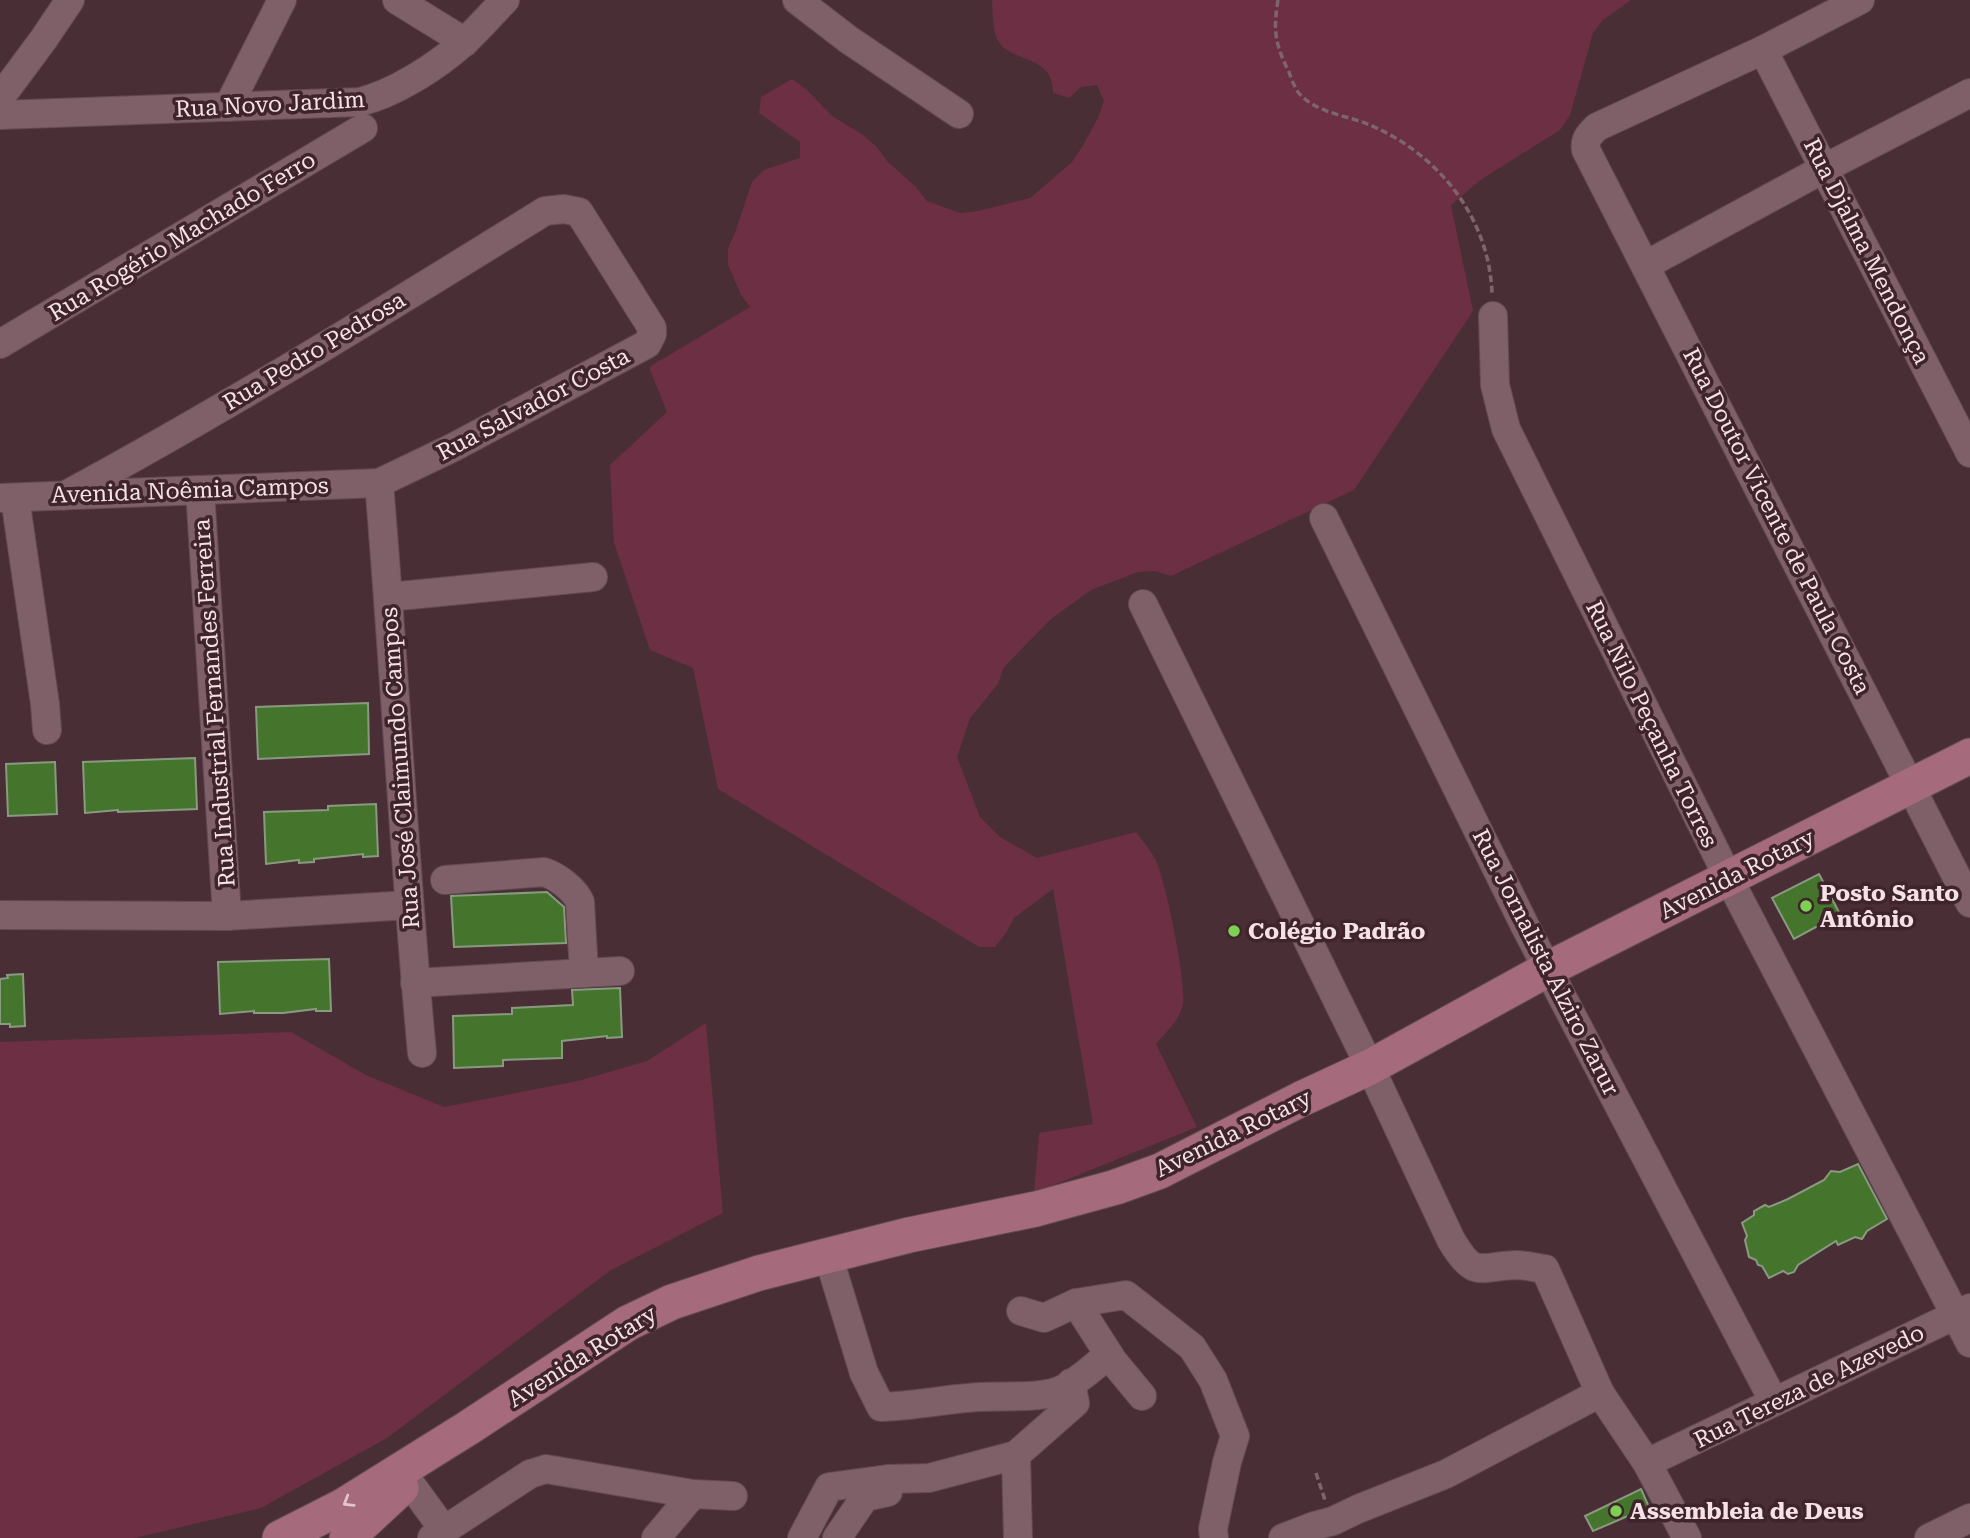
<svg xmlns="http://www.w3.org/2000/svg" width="1970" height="1538" viewBox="0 0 1970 1538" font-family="'Roboto Serif',serif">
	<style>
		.green { fill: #6c2f43 }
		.building { fill: #45752c; stroke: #899a81; stroke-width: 2 }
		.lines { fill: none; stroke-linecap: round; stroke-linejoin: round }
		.minor-casing { stroke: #624b52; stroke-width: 30 }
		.major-casing { stroke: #624b52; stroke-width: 37 }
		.path { stroke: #7e656c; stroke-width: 3.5; stroke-dasharray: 7 3.5; stroke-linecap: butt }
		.minor { stroke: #7f6069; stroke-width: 28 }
		.major { stroke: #a56a7c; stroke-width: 35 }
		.oneway { stroke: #e1c4cc }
		.poi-dot { fill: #7ed053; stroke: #3f242c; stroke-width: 2.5 }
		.labels { text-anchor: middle; stroke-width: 7; stroke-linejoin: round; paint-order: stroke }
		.street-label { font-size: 23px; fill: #f5e2e7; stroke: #3f242c }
		.poi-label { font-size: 23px; font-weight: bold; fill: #f5e2e7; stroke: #3f242c; text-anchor: start }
	</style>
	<rect width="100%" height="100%" fill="#4a2e36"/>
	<g class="green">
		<path d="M992,0h639l-28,20 -10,13 -23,82 -10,15 -78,49 -31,26 22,106 -119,179 -183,86 -16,-5 -17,1 -47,18 -40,29 -47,48 -6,17 -28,34 -13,39 23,60 20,20 37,21 99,-26c6,9 14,17 19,27 11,20 31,122 28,145 -3,16 -17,28 -27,40l41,83 -163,66 5,-60 54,-9 -40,-235 -39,29 -8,15 -11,14h-16l-261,-158 -25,-121 -43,-18 -36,-107 -4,-78 57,-53 -18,-45 101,-60 -9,-12 -13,-30v-17l7,-15 17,-51 12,-12 36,-12v-16l-41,-29 2,-16 31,-18 14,10 26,27 31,19 13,11 12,16 28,25 11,14 33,12 18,-2 52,-13 42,-36 10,-15 16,-29 6,-17 -7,-16 -16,2 -12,11 -16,-5c0,-5 -1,-11 -3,-16 -11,-22 -43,-17 -53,-38 -5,-11 -4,-27 -5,-39z"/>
		<path d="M706,1023l17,190 -112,57 -224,168 -126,70 -126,30h-135v-496l291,-10 75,43 78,32 134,-26 69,-20z"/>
	</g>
	<g class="building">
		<path d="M368,703l1,51 -111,5 -2,-52z"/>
		<path d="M195,758l2,51 -79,3v-2l-33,3 -2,-51z"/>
		<path d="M55,762l2,52 -49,2 -2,-52z"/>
		<path d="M376,804l2,52 -15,1v-3l-49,5v3l-15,1v-3l-33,4 -2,-52 64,-2v-4z"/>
		<path d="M1819,874l21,40 -46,25 -22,-41z"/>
		<path d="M547,892l17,15 2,36 -112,4 -3,-51z"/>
		<path d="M329,959l2,52h-15v-2l-33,4h-29v-2l-34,3 -2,-52z"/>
		<path d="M23,974l2,52 -15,1v-3h-10v-45l8,-1 -1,-3z"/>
		<path d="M620,988l2,49 -15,1v-2l-45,5v17l-59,2v6l-49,2 -1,-52 59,-2v-6l61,-3 -1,-15z"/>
		<path d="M1858,1164l29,55 -20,12 -5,8 -7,-2 -17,8 -2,-4 -38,24 -4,7 -6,2 -5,-3 -14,7 -7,-12 -4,-1 -2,-5 -7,-3 -4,-17 2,-4 -5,-13 12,-8v-4l11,-6 4,2 19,-8 36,-19 7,-9 9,1z"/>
		<path d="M1641,1489l8,18 -56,24 -8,-15z"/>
	</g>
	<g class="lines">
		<g class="minor-casing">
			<g id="minor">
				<path d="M397,0l68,42"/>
				<path d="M797,0l52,40 110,74"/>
				<path d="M1860,0l-97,50 -166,77c-7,7 -13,12 -11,23l384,753"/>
				<path d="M1763,50l207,403"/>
				<path d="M0,98l43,-58 27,-40"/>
				<path d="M228,107l54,-107"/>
				<path d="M0,115l360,-13c35,-9 76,-35 103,-59 15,-13 28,-29 42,-43"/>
				<path d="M1646,265l179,-97 145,-75"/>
				<path d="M1493,316l2,69 11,44 223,450 241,464"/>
				<path d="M0,344l363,-216"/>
				<path d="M379,483c16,190 25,380 43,570"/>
				<path d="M200,490l27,426"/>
				<path d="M0,498l379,-15 75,-36 193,-103 5,-10v-6l-73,-116 -15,-3 -19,2c-158,98 -318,197 -481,285"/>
				<path d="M15,498l30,206 2,26"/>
				<path d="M1324,518l201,408 249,476"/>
				<path d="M389,597l204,-20"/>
				<path d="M1143,604l227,463 81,173c24,40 27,26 66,25 9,0 19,3 28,4l55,124 47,70 40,75"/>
				<path d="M445,880l99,-8c13,4 31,18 36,30l4,71"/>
				<path d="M0,915l227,1 182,-11"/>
				<path d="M415,983l205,-12"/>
				<path d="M828,1255l36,118 17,34c33,-1 65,-8 98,-10 24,-2 65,3 86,-9 16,-9 30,-23 44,-33"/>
				<path d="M1076,1303l37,58 29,35"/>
				<path d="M1021,1311l23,7 32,-15 50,-8 66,52 21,33 22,56 -8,26 -14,67 1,9"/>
				<path d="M1016,1455l2,83"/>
				<path d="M1647,1463l323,-155"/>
				<path d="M409,1482l35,48"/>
				<path d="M432,1538l98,-64 16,-5 147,25 40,2"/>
				<path d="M656,1538l37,-44"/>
				<path d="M802,1538l27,-51 59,-8 41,-1 87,-23 59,-52 -4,-20"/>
				<path d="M837,1538l28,-41 23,-5v-7"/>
				<path d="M1283,1538l31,-12 19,-5 25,-12 88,-35 154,-81"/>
				<path d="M1929,1538l41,-20"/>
			</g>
		</g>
		<g class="major-casing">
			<g id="major">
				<path d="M280,1538l63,-32 125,-78 160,-105 44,-21 87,-29 150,-38 127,-26 80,-22 44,-16 141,-72 69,-32 178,-98 422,-213"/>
				<path d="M347,1538l54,-50"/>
			</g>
		</g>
		<g class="path">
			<path d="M1278,0c-5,31 -3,44 11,72 2,6 5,14 9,20 17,21 48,23 72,33 68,29 119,92 122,168"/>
			<path d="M1316,1473l9,27"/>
		</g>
		<use href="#minor" class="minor"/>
		<use href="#major" class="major"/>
	</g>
	<defs><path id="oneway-chevron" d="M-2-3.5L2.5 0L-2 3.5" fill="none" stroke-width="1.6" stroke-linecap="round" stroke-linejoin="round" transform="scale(1.75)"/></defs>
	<use class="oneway" href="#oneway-chevron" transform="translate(348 1502) rotate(149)"/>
	<g class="poi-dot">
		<circle cx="1806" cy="906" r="7"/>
		<circle cx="1234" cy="931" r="7"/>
		<circle cx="1616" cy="1511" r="7"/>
	</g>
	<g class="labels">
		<g class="street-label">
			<text transform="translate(270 104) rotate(-3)" y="8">Rua Novo Jardim</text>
			<text transform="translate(182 236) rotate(-31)" y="8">Rua Rogério Machado Ferro</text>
			<text transform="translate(1867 251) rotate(63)" y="8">Rua Djalma Mendonça</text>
			<text transform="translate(314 351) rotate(-31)" y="8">Rua Pedro Pedrosa</text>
			<text transform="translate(533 404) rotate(-28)" y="8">Rua Salvador Costa</text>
			<text transform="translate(190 490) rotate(-2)" y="8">Avenida Noêmia Campos</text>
			<text transform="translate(1777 521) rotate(63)" y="8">Rua Doutor Vicente de Paula Costa</text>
			<text transform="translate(214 703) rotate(-94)" y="8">Rua Industrial Fernandes Ferreira</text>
			<text transform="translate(1652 724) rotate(64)" y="8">Rua Nilo Peçanha Torres</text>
			<text transform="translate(400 768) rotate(-94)" y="8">Rua José Claimundo Campos</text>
			<text transform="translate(1737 874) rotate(-27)" y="8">Avenida Rotary</text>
			<text transform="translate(1546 962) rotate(63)" y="8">Rua Jornalista Alziro Zarur</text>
			<text transform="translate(1233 1133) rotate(-26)" y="8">Avenida Rotary</text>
			<text transform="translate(582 1356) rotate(-32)" y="8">Avenida Rotary</text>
			<text transform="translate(1809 1386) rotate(-26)" y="8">Rua Tereza de Azevedo</text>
		</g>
		<g class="poi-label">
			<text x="1820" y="901">Posto Santo<tspan x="1820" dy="26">Antônio</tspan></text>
			<text x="1248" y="939">Colégio Padrão</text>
			<text x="1630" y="1519">Assembleia de Deus</text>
		</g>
	</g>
</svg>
